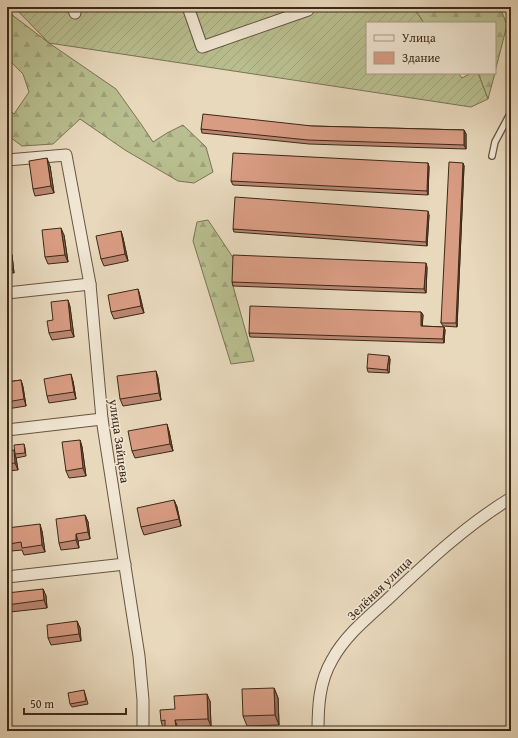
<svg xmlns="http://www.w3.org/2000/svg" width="518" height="738" viewBox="0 0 518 738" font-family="'Gentium Book Plus',serif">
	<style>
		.forest { fill: url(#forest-firs); stroke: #7a7452 }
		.garden { fill: url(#garden-furrows); stroke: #7a7452 }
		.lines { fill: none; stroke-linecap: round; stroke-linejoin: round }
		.lane-casing { stroke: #675540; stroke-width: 8 }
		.street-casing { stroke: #675540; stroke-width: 13 }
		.lane { stroke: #f0e6d3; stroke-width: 5.5 }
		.street { stroke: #f0e6d3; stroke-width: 11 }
		.wall { fill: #ba8671; stroke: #3c2916 }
		.shaded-wall { fill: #976d5c; stroke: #3c2916 }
		.building { fill: #d89c83; stroke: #3c2916 }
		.labels { text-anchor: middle; stroke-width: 3; stroke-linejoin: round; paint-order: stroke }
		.street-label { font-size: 13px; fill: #3c2916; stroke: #f0e6d3 }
	</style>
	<defs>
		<pattern id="forest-firs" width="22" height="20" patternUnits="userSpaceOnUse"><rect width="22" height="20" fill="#b8be8f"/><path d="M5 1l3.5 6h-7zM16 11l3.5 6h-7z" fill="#9fa37b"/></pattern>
		<pattern id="garden-furrows" width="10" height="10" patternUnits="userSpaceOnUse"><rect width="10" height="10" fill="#b8be8f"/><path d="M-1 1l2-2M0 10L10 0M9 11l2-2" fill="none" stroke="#9fa37b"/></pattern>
	</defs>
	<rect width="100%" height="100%" fill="#e8d8bc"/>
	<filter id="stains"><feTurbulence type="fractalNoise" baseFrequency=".005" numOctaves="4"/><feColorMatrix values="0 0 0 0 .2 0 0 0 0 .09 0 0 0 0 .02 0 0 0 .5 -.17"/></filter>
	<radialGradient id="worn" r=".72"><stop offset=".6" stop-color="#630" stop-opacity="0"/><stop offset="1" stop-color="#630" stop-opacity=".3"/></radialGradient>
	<g class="forest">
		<path d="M413,7h87l7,18 -12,47v-49h-71z"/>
		<path d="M7,11l42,32 67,46 25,35 12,18 14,-9 16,-8 23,22 7,25 -19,11 -16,-2 -53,-31 -45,-31 -27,25 -31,2 -15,-11v-27l7,6 15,-22 -6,-18 -16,-16z"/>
		<path d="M478,73h17l-7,26z"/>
		<path d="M208,220l26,39 -1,27 21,75 -23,3 -38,-123 4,-19z"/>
	</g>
	<path class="garden" d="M14,7h399l11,16h-57v50h91l4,5 9,-5h7l10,26 -17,8 -422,-64z"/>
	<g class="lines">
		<g class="lane-casing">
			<path id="lane" d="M492,156l3,-14 16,-30"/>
		</g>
		<g class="street-casing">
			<g id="street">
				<path d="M73,7l2,6"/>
				<path d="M188,7l14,40 106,-37 -1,-3"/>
				<path d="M7,160l59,-5 24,129 12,135 37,237 4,44v31"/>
				<path d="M7,293l83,-9"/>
				<path d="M7,430l95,-11"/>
				<path d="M7,577l118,-13"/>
				<path d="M318,731c0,-24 1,-49 14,-71 13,-24 35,-42 55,-60 39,-37 78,-74 124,-102"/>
			</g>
		</g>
		<use href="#lane" class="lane"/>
		<use href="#street" class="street"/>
	</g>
	<g class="wall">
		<path d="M312,126l152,4 2,4v15l-157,-5 -107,-11 -1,-4z"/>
		<path d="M428,163l1,4 -1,28 -195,-10 -2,-4z"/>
		<path d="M463,163l1,3 -7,161 -14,-1 -2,-3z"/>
		<path d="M50,166l4,27 -19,3 -2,-7z"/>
		<path d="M429,215l-2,31 -193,-14 -1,-3z"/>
		<path d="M121,231l2,7 5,23 -24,5 -3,-7z"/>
		<path d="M64,235l4,27 -20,2 -3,-7z"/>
		<path d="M7,248l5,7 2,18h-7z"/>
		<path d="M427,267l-1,26 -193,-7 -1,-4z"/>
		<path d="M138,289l2,7 4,17 -30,6 -3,-7z"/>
		<path d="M68,300l2,7 4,30 -22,3 -3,-7z"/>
		<path d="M421,312l2,3 -1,11 22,1 1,3 -1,13 -194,-6 -1,-4z"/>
		<path d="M390,359l-1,14 -21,-1 -1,-4z"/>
		<path d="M156,371l2,7 3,22 -38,6 -3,-7z"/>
		<path d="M21,380l2,7 3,19 -19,3v-27z"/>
		<path d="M73,381l3,18 -27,4 -2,-7z"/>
		<path d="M169,431l4,20 -38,7 -3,-7z"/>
		<path d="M80,440l2,7 4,29 -17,2 -3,-7z"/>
		<path d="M24,444l1,4 1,8 -10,2 2,12 -11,1v-20l8,3z"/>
		<path d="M174,500l3,7 4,19 -37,9 -3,-8z"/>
		<path d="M85,515l3,7 2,17 -12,2 1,7 -18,2 -2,-7z"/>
		<path d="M42,531l3,21 -21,3 -2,-5 -11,1 -2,-7z"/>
		<path d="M43,589l3,7 1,12 -37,4 -3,-7z"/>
		<path d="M77,621l3,7 1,13 -30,4 -3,-7z"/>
		<path d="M274,688l4,10 1,27 -32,1 -4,-10z"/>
		<path d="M84,690l4,14 -16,3 -2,-3z"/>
		<path d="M210,701l1,25 -33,2v3h-11l-2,-3h-2l-2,-7 14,-12z"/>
	</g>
	<g class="shaded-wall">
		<path d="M464,130l2,4v15l-2,-4z"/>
		<path d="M47,158l3,8 4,27 -3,-7z"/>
		<path d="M428,163l1,4 -1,28 -1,-4z"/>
		<path d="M463,163l1,3 -7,161 -1,-4z"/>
		<path d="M428,211l1,4 -2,31 -1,-4z"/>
		<path d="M61,228l3,7 4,27 -3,-7z"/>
		<path d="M121,231l2,7 5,23 -3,-7z"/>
		<path d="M9,247l3,8 2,18 -3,-7z"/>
		<path d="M426,263l1,4 -1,26 -2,-4z"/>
		<path d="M138,289l2,7 4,17 -3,-7z"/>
		<path d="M68,300l2,7 4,30 -3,-7z"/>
		<path d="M421,312l2,3 -1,15 -1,-4z"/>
		<path d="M444,327l1,3 -1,13 -1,-4z"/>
		<path d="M389,356l1,3 -1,14 -2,-3z"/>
		<path d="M156,371l2,7 3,22 -2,-7z"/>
		<path d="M71,374l2,7 3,18 -2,-7z"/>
		<path d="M21,380l2,7 3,19 -2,-7z"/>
		<path d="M167,424l2,7 4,20 -3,-7z"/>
		<path d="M80,440l2,7 4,29 -3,-8z"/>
		<path d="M14,450l2,8 2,12 -3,-7z"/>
		<path d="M174,500l3,7 4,19 -2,-7z"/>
		<path d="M85,515l3,7 2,17 -2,-7z"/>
		<path d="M40,524l2,7 3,21 -3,-7z"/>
		<path d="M76,534l2,7 1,7 -3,-8z"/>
		<path d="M43,589l3,7 1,12 -3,-8z"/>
		<path d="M77,621l3,7 1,13 -2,-7z"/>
		<path d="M274,688l4,10 1,27 -4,-10z"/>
		<path d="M207,694l3,7 1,25 -3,-7z"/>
		<path d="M175,720l3,8v3h-1l-1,-4z"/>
	</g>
	<g class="building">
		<path d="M203,114l109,12 152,4v15l-156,-5 -107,-11z"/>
		<path d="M233,153l195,10 -1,28 -196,-10z"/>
		<path d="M47,158l4,28 -18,3 -4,-28z"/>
		<path d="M449,162l14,1 -7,160h-15z"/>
		<path d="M235,197l193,14 -2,31 -193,-13z"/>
		<path d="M61,228l4,27 -20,2 -3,-27z"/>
		<path d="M121,231l4,23 -24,5 -5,-23z"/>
		<path d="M9,247l2,19h-4v-18z"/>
		<path d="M233,255l193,8 -2,26 -192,-7z"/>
		<path d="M138,289l3,17 -30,6 -3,-17z"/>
		<path d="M68,300l3,30 -22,3 -2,-12 6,-1 -2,-18z"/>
		<path d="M250,306l171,6v14l23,1 -1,12 -194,-6z"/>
		<path d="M368,354l21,2 -2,14 -20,-2z"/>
		<path d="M156,371l3,22 -39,6 -3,-23z"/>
		<path d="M71,374l3,18 -27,4 -3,-17z"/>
		<path d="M21,380l3,19 -17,3v-20z"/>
		<path d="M167,424l3,20 -38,7 -4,-20z"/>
		<path d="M80,440l3,28 -17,3 -4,-29z"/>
		<path d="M24,444l1,9 -10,1 -1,-9z"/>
		<path d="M14,450l1,13 -8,1v-13z"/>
		<path d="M174,500l5,19 -38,8 -4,-19z"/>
		<path d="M85,515l3,17 -12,2v6l-17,3 -3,-24z"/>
		<path d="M40,524l2,21 -20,3 -1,-6 -12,2 -2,-16z"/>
		<path d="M43,589l1,11 -37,5v-12z"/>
		<path d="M77,621l2,13 -31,4 -1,-13z"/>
		<path d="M274,688l1,27 -32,1 -1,-27z"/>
		<path d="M84,690l2,11 -16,3 -2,-11z"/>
		<path d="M207,694l1,25 -33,1 1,7 -11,1v-8l-4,1 -1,-11 15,-1 -1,-13z"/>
	</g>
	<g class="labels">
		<g class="street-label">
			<text transform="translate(120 441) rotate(82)" y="5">улица Зайцева</text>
			<text transform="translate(379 588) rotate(-44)" y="5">Зелёная улица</text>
		</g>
	</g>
	<rect width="518" height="738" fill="none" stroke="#e8d8bc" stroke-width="24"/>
	<rect x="8" y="8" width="502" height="722" fill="none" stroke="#3c2916" stroke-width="2"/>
	<rect x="12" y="12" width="494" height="714" fill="none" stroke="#3c2916"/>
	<rect x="366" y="22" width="130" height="52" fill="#f0e6d3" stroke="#a89a87"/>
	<rect x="374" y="35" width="20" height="6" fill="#f0e6d3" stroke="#a89a87"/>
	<text x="402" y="42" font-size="12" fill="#3c2916">Улица</text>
	<rect x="374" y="52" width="20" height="12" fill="#d89c83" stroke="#a89a87"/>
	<text x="402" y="62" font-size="12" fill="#3c2916">Здание</text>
	<path d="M24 708v6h102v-6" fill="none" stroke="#3c2916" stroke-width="2"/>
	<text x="30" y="708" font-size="12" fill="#3c2916" stroke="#f0e6d3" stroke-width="3" paint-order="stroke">50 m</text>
	<rect width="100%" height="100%" filter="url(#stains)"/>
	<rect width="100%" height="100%" fill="url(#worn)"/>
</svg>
